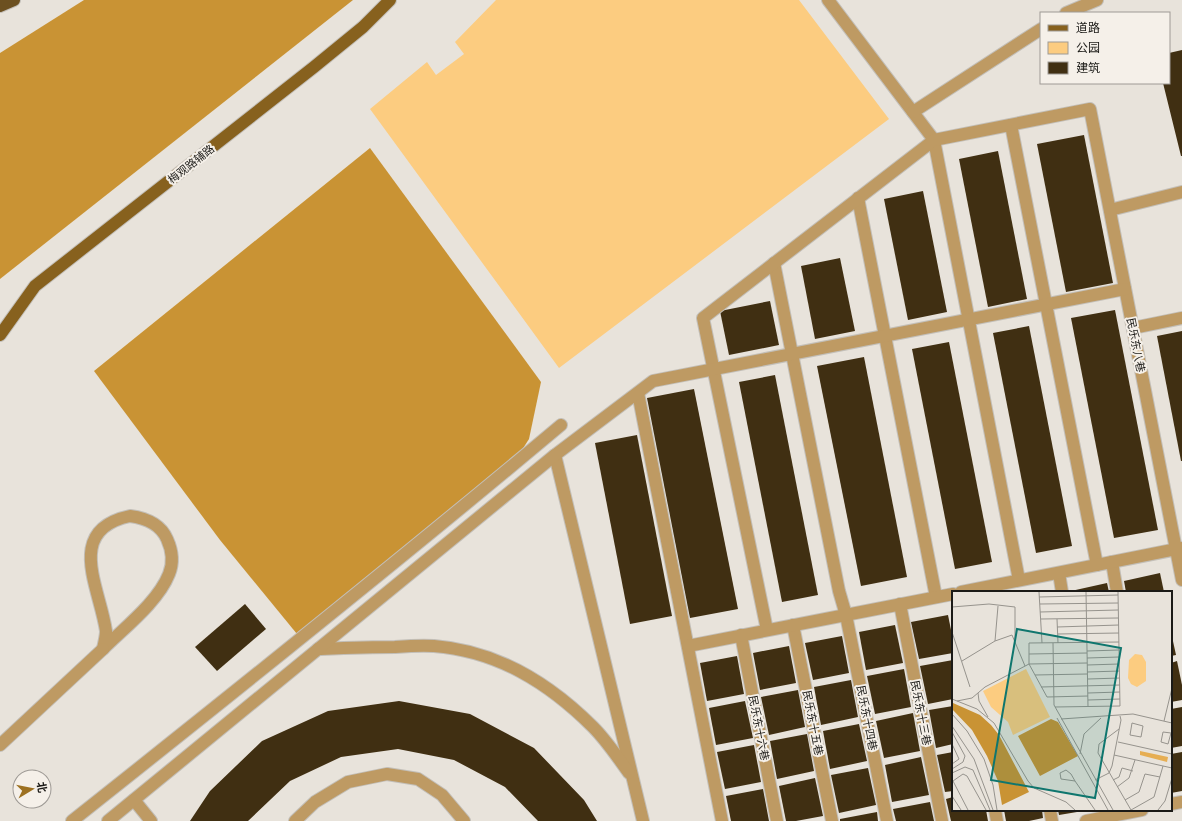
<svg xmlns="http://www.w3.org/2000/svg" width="1182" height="821" viewBox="0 0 1182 821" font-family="Lato,'Noto Sans SC',sans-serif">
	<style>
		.green { fill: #fccc80 }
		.forest { fill: #c99334 }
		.building { fill: #402f12 }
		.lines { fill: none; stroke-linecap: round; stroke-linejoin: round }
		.minor-casing { stroke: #c3bfb8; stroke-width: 14 }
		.major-casing { stroke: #c3bfb8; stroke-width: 14 }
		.highway-casing { stroke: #c3bfb8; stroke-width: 14 }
		.minor { stroke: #be9a63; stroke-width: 12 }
		.major { stroke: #87611e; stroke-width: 12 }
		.highway { stroke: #6c5020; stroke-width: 12 }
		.labels { text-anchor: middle; stroke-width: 4; stroke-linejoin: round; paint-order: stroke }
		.street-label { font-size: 11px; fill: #1b1a17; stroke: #f5f0e9 }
		.inset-road { fill: none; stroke: #96938d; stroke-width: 1 }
		.view { fill: #0f766e; fill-opacity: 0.15; stroke: #0f766e; stroke-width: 2 }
		.inset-edge { fill: none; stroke: #1b1a17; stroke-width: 2 }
	</style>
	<rect width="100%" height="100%" fill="#e8e3db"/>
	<path class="green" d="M496,0h303l90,119 -330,249 -189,-259 57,-47 9,13 28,-21 -9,-12z"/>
	<g class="forest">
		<path d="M84,0h269l-353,279v-226z"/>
		<path d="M370,148l171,234 -12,57 -9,14 -223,181 -77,-94 -126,-169z"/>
	</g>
	<g class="building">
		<path d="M1182,50v106h-1l-18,-73h6v-30z"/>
		<path d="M1084,135l29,148 -47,9 -29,-148z"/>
		<path d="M998,151l29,148 -39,8 -29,-148z"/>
		<path d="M923,191l24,121 -39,8 -24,-121z"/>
		<path d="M840,258l15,73 -40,8 -14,-73z"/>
		<path d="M770,301l9,44 -50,10 -9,-44z"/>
		<path d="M1115,310l43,220 -44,8 -43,-220z"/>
		<path d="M1029,326l43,220 -36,7 -43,-220z"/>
		<path d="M1182,331v130h-1l-24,-125z"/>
		<path d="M949,342l43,220 -37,7 -43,-220z"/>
		<path d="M864,357l43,220 -46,9 -44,-220z"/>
		<path d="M775,375l43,220 -36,7 -43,-220z"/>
		<path d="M694,389l44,220 -48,9 -43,-220z"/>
		<path d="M637,435l35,181 -42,8 -35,-181z"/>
		<path d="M1160,573l4,19h-38l-2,-11z"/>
		<path d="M1107,583l2,9h-38v-1z"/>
		<path d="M245,604l21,25 -49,42 -22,-24z"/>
		<path d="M948,615l5,25v13l-34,6 -8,-37z"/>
		<path d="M895,625l8,38 -37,7 -7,-38z"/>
		<path d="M1171,632l5,23 -5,1z"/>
		<path d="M842,636l7,37 -36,7 -8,-37z"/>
		<path d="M789,646l7,37 -36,7 -7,-37z"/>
		<path d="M737,656l7,38 -37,7 -7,-38z"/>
		<path d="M953,660v39l-25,5 -8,-38z"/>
		<path d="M1177,661l5,24v15l-11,2v-39z"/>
		<path d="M904,669l7,38 -36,7 -8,-38z"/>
		<path d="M851,680l7,37 -37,8 -7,-38z"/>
		<path d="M798,690l7,37 -36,8 -8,-38z"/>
		<path d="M399,701l71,13 64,34 50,52 13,21h-59l-33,-34 -51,-27 -56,-11 -57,8 -51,24 -42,40h-58l20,-30 52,-50 66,-30z"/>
		<path d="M745,701l8,37 -37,7 -7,-37z"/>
		<path d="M953,706v38l-17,4 -7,-38z"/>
		<path d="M1182,707v39l-11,2v-39z"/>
		<path d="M913,713l7,38 -36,7 -8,-37z"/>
		<path d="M859,724l8,37 -37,8 -7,-38z"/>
		<path d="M807,734l7,37 -37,8 -7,-38z"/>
		<path d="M754,745l7,37 -36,7 -8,-37z"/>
		<path d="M953,752v39l-8,1 -8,-37z"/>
		<path d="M1182,752v39l-11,2v-39z"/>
		<path d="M921,757l8,38 -37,7 -7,-37z"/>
		<path d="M868,768l8,37 -37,8 -8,-38z"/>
		<path d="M815,778l8,38 -27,5h-10l-7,-35z"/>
		<path d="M763,789l6,32h-38l-5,-25z"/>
		<path d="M953,797v13h33l2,11h-37l-5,-22z"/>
		<path d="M930,802l4,19h-38l-3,-12z"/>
		<path d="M1004,810h38l1,8 -14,3h-23z"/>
		<path d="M1058,810h25v1l-24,4z"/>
		<path d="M877,812l1,9h-38v-2z"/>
	</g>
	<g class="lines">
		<g class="minor-casing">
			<g id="minor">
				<path d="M828,0l106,140 85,440"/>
				<path d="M1066,13l31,-13"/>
				<path d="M913,112l128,-83"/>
				<path d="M1011,125l86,440"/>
				<path d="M858,198l78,399"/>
				<path d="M1110,210l72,-18"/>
				<path d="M774,263l65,328 7,24 41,206"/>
				<path d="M1133,328l49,-10"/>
				<path d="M638,393l84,428"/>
				<path d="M555,455l88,366"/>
				<path d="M130,516c15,2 30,7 37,23 5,11 7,23 2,35 -11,28 -45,54 -66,75 1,-6 3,-12 3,-18 -6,-43 -42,-101 24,-115z"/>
				<path d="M1112,562l5,30"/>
				<path d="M1059,573l3,19"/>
				<path d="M961,592l221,-44"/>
				<path d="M900,604l42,217"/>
				<path d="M793,625l39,196"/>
				<path d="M767,630l-64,-312 231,-178 156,-31 92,471"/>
				<path d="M741,635l36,186"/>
				<path d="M688,646l265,-52"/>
				<path d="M318,649c26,-1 51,-2 77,-2 13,-1 26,-2 39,-1 64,5 115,37 159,81 14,14 25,31 36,46"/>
				<path d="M0,745l103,-96"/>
				<path d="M134,800l17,21"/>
				<path d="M1171,804l11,-2"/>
				<path d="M995,810l2,11"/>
				<path d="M1050,810l2,11"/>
				<path d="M72,821c164,-130 328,-261 489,-396"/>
				<path d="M108,821l447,-366 98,-74 472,-92"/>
				<path d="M295,821l20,-19 33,-20 39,-8 31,5 24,16 22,26"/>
				<path d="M1086,821l56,-11"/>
			</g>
		</g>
		<g class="major-casing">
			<path id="major" d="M0,335l35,-49 279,-219 49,-40 27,-27"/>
		</g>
		<g class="highway-casing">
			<path id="highway" d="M0,6l14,-6"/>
		</g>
		<use href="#minor" class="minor"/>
		<use href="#major" class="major"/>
		<use href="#highway" class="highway"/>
	</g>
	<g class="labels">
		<g class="street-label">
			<text transform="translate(191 164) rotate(-38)" y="4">梅观路辅路</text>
			<text transform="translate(1136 345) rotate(79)" y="4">民乐东八巷</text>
			<text transform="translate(921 713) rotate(79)" y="4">民乐东十三巷</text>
			<text transform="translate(867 718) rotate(79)" y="4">民乐东十四巷</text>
			<text transform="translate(813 723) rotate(79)" y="4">民乐东十五巷</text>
			<text transform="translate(759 728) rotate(79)" y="4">民乐东十六巷</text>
		</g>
	</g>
	<g transform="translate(952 591)">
		<rect width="220" height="220" fill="#e8e3db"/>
		<path d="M183,63l7,1 4,7v19l-9,6 -6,-3 -3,-6 1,-18zM74,78l24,48 -37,18 -5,-13 -17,-15 -8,-16z" fill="#fccc80"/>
		<path d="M1,112l27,12 11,10 8,10 30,57 -27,13 -4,-24 -11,-25 -15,-26 -20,-21zM99,128l7,3 20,34 -38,20 -22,-40z" fill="#c99334"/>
		<path d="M188,160l28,6 -1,5 -27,-7z" fill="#e6ae53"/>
		<path class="inset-road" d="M87,1l3,51M134,1l2,115M87,6l79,-2M88,13l78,-1M46,15l-3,35 17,-6 13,31M0,16l37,-3 26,3v33M88,21l78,-2M89,28l77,-1M105,28l1,24M105,36l62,-2M0,41l18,55M106,43l61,-1M101,52l1,62 59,105M135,60l32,-1M77,63l58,-1M135,67l32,-1M10,70l33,-20M135,74l32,-1M135,81l33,-1M83,84l52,-1M136,88l32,-1M89,96l79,-2M26,102l1,8 9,16M136,102l32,-1M136,105l-41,1 -18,-33v-21l90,-1M0,108l25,10 17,14 34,58 6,7 32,14 9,8M136,109l32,-1M5,110l15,-3 13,-11 44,-23 58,-1M103,116l65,-1 -2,-114M0,123l15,17 17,28 9,26 4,25M105,127l51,92M109,128l72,-5 39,9M212,130l8,-33M180,132l11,3 -2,11 -11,-2zM0,135l22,33 19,51M167,138l-20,15 -1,9 33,57 23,-13 9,-31M0,141l13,24 -2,6 -11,7M211,141l8,1 -3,11 -7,-2zM166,151l54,12M0,153l7,15 -7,5M128,163l4,-20 17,-16M162,164l58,13M114,179l5,4 4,7 -14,-2 -1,-6zM0,182l13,-6 8,3 17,40M143,189l14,-7 3,-7 9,-46 -1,-4M161,189l6,-3 3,-9 11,3M123,190l20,29M165,196l12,-9 6,-18M0,205l9,14M173,209l14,-8 6,-18 15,3M16,219l-15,-29 10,-7 4,2 19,34M206,219l7,-9 7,-23"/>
		<path class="view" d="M65,38l104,19 -26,150 -104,-18z"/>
		<rect width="220" height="220" class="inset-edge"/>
	</g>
	<rect x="1040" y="12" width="130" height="72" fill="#f5f0e9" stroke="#9e9a95"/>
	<rect x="1048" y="25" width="20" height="6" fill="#87611e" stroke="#9e9a95"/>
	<text x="1076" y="32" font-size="12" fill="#1b1a17">道路</text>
	<rect x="1048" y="42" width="20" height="12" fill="#fccc80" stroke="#9e9a95"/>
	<text x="1076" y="52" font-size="12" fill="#1b1a17">公园</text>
	<rect x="1048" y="62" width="20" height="12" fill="#402f12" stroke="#9e9a95"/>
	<text x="1076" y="72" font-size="12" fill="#1b1a17">建筑</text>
	<g transform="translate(32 789) rotate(80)"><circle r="19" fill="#f5f0e9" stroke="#9e9a95"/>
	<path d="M0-3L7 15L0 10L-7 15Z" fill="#9d7121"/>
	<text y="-6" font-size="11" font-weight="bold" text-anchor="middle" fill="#1b1a17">北</text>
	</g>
</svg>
